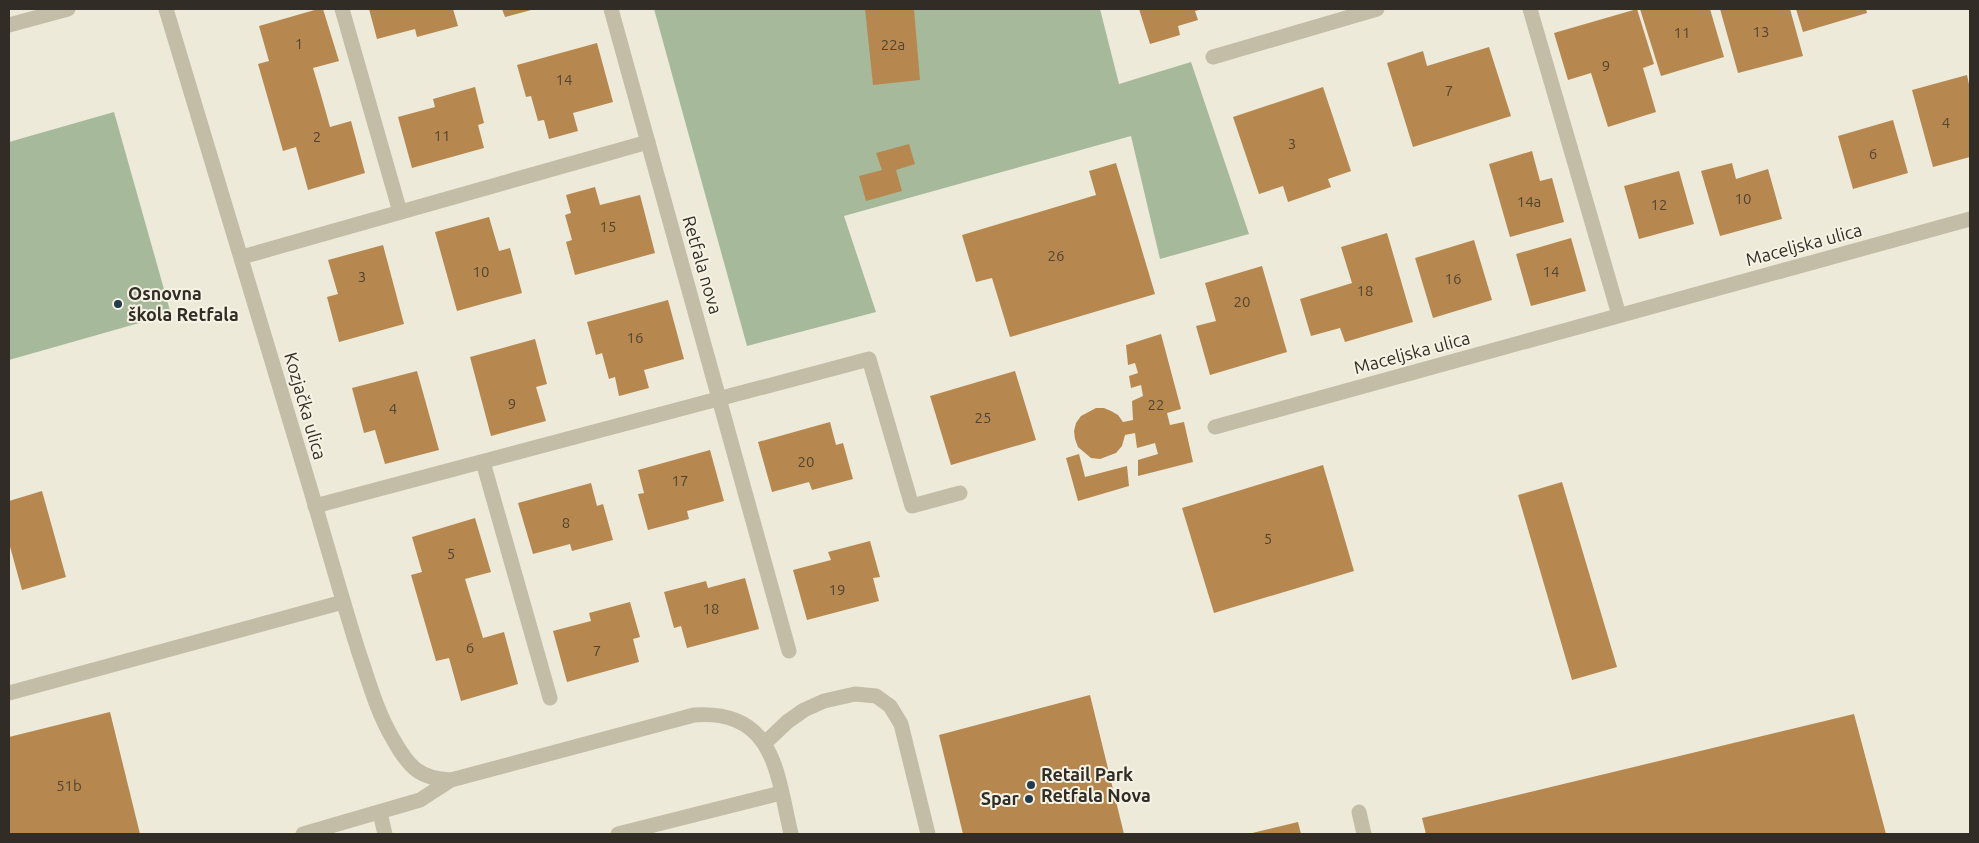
<svg xmlns="http://www.w3.org/2000/svg" width="1979" height="843" viewBox="0 0 1979 843" font-family="Ubuntu,sans-serif">
	<style>
		.green { fill: #a6ba9b }
		.building { fill: #b6884f }
		.lines { fill: none; stroke-linecap: round; stroke-linejoin: round }
		.minor { stroke: #c3bda7; stroke-width: 15 }
		.poi-dot { fill: #223c4d; stroke: #f6f3e5; stroke-width: 2 }
		.labels { text-anchor: middle; stroke-width: 4; stroke-linejoin: round; paint-order: stroke }
		.number-label { font-size: 15px; fill: #524430 }
		.street-label { font-size: 18px; fill: #312d26; stroke: #f6f3e5 }
		.poi-label { font-size: 18px; font-weight: bold; fill: #312d26; stroke: #f6f3e5; text-anchor: start }
	</style>
	<rect width="100%" height="100%" fill="#edead9"/>
	<g class="green">
		<path d="M654,9h446l19,75 72,-22 58,172 -89,25 -29,-123 -287,80 32,96 -129,34z"/>
		<path d="M114,112l57,202 -162,46v-218z"/>
	</g>
	<g class="building">
		<path d="M318,9h5l16,52 -26,7 8,27 9,32 21,-6 14,52 -57,17 -12,-43 -13,4 -25,-87 11,-3 -10,-35z"/>
		<path d="M369,9h84l5,17 -41,11 -2,-8 -38,10z"/>
		<path d="M502,9h33l-30,8z"/>
		<path d="M865,9h49l6,71 -47,5z"/>
		<path d="M1139,9h63l-7,2 3,9 -20,6 2,9 -30,9z"/>
		<path d="M1637,9l17,55 -11,4 13,44 -48,15 -17,-54 -23,7 -14,-47z"/>
		<path d="M1640,9h70l14,48 -63,19z"/>
		<path d="M1720,9h70l13,47 -65,17z"/>
		<path d="M1796,9h70l1,4 -64,19z"/>
		<path d="M597,43l16,59 -40,11 5,18 -29,8 -5,-19 -6,1 -7,-25 -5,1 -9,-32z"/>
		<path d="M1489,47l22,69 -98,31 -26,-84 36,-12 4,15z"/>
		<path d="M1967,75l3,14v68l-37,10 -21,-77z"/>
		<path d="M475,87l9,36 -6,2 6,23 -72,20 -14,-51 37,-10 -2,-8z"/>
		<path d="M1323,87l28,84 -23,8 3,8 -43,15 -5,-16 -24,8 -26,-77z"/>
		<path d="M1893,120l15,53 -55,16 -15,-53z"/>
		<path d="M909,144l6,20 -19,6 6,21 -36,10 -7,-25 23,-6 -6,-17z"/>
		<path d="M1532,151l8,30 12,-3 12,44 -54,15 -21,-73z"/>
		<path d="M1116,163l39,131 -145,43 -18,-59 -16,4 -14,-47 134,-40 -7,-24z"/>
		<path d="M1732,163l4,16 32,-10 14,50 -62,17 -19,-65z"/>
		<path d="M1679,171l15,53 -55,15 -15,-53z"/>
		<path d="M595,187l5,18 40,-10 15,58 -80,22 -9,-33 6,-2 -7,-25 6,-2 -5,-18z"/>
		<path d="M489,217l10,34 11,-3 12,45 -65,18 -22,-79z"/>
		<path d="M1387,233l26,89 -68,20 -5,-14 -29,8 -11,-37 52,-16 -11,-36z"/>
		<path d="M1571,238l15,53 -55,15 -15,-52z"/>
		<path d="M1474,240l18,60 -59,18 -18,-60z"/>
		<path d="M383,245l21,79 -65,18 -12,-45 11,-3 -10,-34z"/>
		<path d="M1262,266l25,86 -77,23 -14,-49 20,-5 -11,-38z"/>
		<path d="M668,300l16,59 -40,11 5,18 -30,8 -4,-19 -6,2 -7,-26 -6,2 -9,-33z"/>
		<path d="M1161,334l20,75 -14,4 3,12 14,-3 9,40 -55,14v-16l20,-6 -3,-11 -18,5 -2,-15 -10,2 -3,11 -6,7 -16,6 -9,-1 -13,-11 -3,-8 -1,-8 2,-8 5,-7 15,-8h8l7,3 7,4 5,7 10,-2 -1,-19 11,-5 -2,-11 -10,3 -2,-12 9,-3 -3,-10 -7,2 -2,-20z"/>
		<path d="M535,339l12,45 -11,3 10,34 -55,15 -21,-79z"/>
		<path d="M417,371l22,79 -54,14 -10,-34 -11,3 -12,-45z"/>
		<path d="M1015,371l21,69 -85,25 -21,-69z"/>
		<path d="M830,422l6,23 7,-2 10,36 -41,11 -3,-8 -37,10 -14,-50z"/>
		<path d="M710,450l14,51 -37,10 2,8 -41,11 -10,-36 6,-1 -6,-23z"/>
		<path d="M1079,454l6,23 42,-11 2,20 -51,15 -12,-43z"/>
		<path d="M1323,465l31,106 -140,42 -32,-105z"/>
		<path d="M1562,482l55,185 -45,13 -54,-185z"/>
		<path d="M591,483l6,23 6,-2 10,36 -41,11 -2,-7 -37,10 -15,-51z"/>
		<path d="M42,491l24,86 -44,13 -13,-47v-42z"/>
		<path d="M475,518l16,54 -26,7 18,59 21,-6 14,52 -57,17 -12,-43 -13,3 -25,-86 11,-3 -10,-35z"/>
		<path d="M870,541l10,36 -7,1 6,23 -72,19 -14,-50 38,-10 -3,-8z"/>
		<path d="M745,578l14,51 -72,19 -6,-22 -7,2 -10,-36 42,-11 2,7z"/>
		<path d="M630,602l10,35 -7,2 6,23 -72,20 -14,-51 38,-10 -2,-8z"/>
		<path d="M1090,695l34,139h-161l-24,-99z"/>
		<path d="M110,712l30,122h-131v-97z"/>
		<path d="M1854,714l32,120h-460l-4,-16z"/>
		<path d="M1298,822l3,12h-53z"/>
	</g>
	<g class="lines">
		<g class="minor">
			<path d="M166,9c49,160 97,321 145,482 16,54 31,108 48,162 10,29 18,59 34,86 15,27 26,40 58,41"/>
			<path d="M342,9l58,203"/>
			<path d="M611,9l178,642"/>
			<path d="M1530,9l89,306"/>
			<path d="M9,25l59,-16"/>
			<path d="M1213,57l164,-48"/>
			<path d="M242,257l406,-115"/>
			<path d="M1215,427l755,-208"/>
			<path d="M483,462l67,236"/>
			<path d="M315,506l554,-147 43,147 48,-13"/>
			<path d="M9,693l334,-91"/>
			<path d="M765,743l22,-21 17,-12 20,-9 31,-7 21,2 14,10 11,18 27,110"/>
			<path d="M1359,812l5,22"/>
			<path d="M380,813l5,21"/>
			<path d="M303,834l117,-34 31,-20 243,-65c81,-6 83,59 97,119"/>
			<path d="M618,834l163,-41"/>
		</g>
	</g>
	<g class="poi-dot">
		<circle cx="118" cy="304" r="5"/>
		<circle cx="1031" cy="785" r="5"/>
		<circle cx="1029" cy="799" r="5"/>
	</g>
	<g class="labels">
		<g class="number-label">
			<text x="1761" y="37">13</text>
			<text x="1682" y="38">11</text>
			<text x="299" y="49">1</text>
			<text x="893" y="50">22a</text>
			<text x="1606" y="71">9</text>
			<text x="564" y="85">14</text>
			<text x="1449" y="96">7</text>
			<text x="1946" y="128">4</text>
			<text x="442" y="141">11</text>
			<text x="317" y="142">2</text>
			<text x="1292" y="149">3</text>
			<text x="1873" y="159">6</text>
			<text x="1743" y="204">10</text>
			<text x="1529" y="207">14a</text>
			<text x="1659" y="210">12</text>
			<text x="608" y="232">15</text>
			<text x="1056" y="261">26</text>
			<text x="481" y="277">10</text>
			<text x="1551" y="277">14</text>
			<text x="362" y="282">3</text>
			<text x="1453" y="284">16</text>
			<text x="1365" y="296">18</text>
			<text x="1242" y="307">20</text>
			<text x="635" y="343">16</text>
			<text x="512" y="409">9</text>
			<text x="1156" y="410">22</text>
			<text x="393" y="414">4</text>
			<text x="983" y="423">25</text>
			<text x="806" y="467">20</text>
			<text x="680" y="486">17</text>
			<text x="566" y="528">8</text>
			<text x="1268" y="544">5</text>
			<text x="451" y="559">5</text>
			<text x="837" y="595">19</text>
			<text x="711" y="614">18</text>
			<text x="470" y="653">6</text>
			<text x="597" y="656">7</text>
			<text x="69" y="791">51b</text>
		</g>
		<g class="street-label">
			<text transform="translate(1804 245) rotate(-15)" y="6">Maceljska ulica</text>
			<text transform="translate(702 265) rotate(74)" y="6">Retfala nova</text>
			<text transform="translate(1412 353) rotate(-15)" y="6">Maceljska ulica</text>
			<text transform="translate(305 406) rotate(74)" y="6">Kozjačka ulica</text>
		</g>
		<g class="poi-label">
			<text x="128" y="300">Osnovna<tspan x="128" dy="21">škola Retfala</tspan></text>
			<text x="1041" y="781">Retail Park<tspan x="1041" dy="21">Retfala Nova</tspan></text>
			<text x="1019" y="805" text-anchor="end">Spar</text>
		</g>
	</g>
	<rect width="1979" height="843" fill="none" stroke="#312d26" stroke-width="20"/>
</svg>
